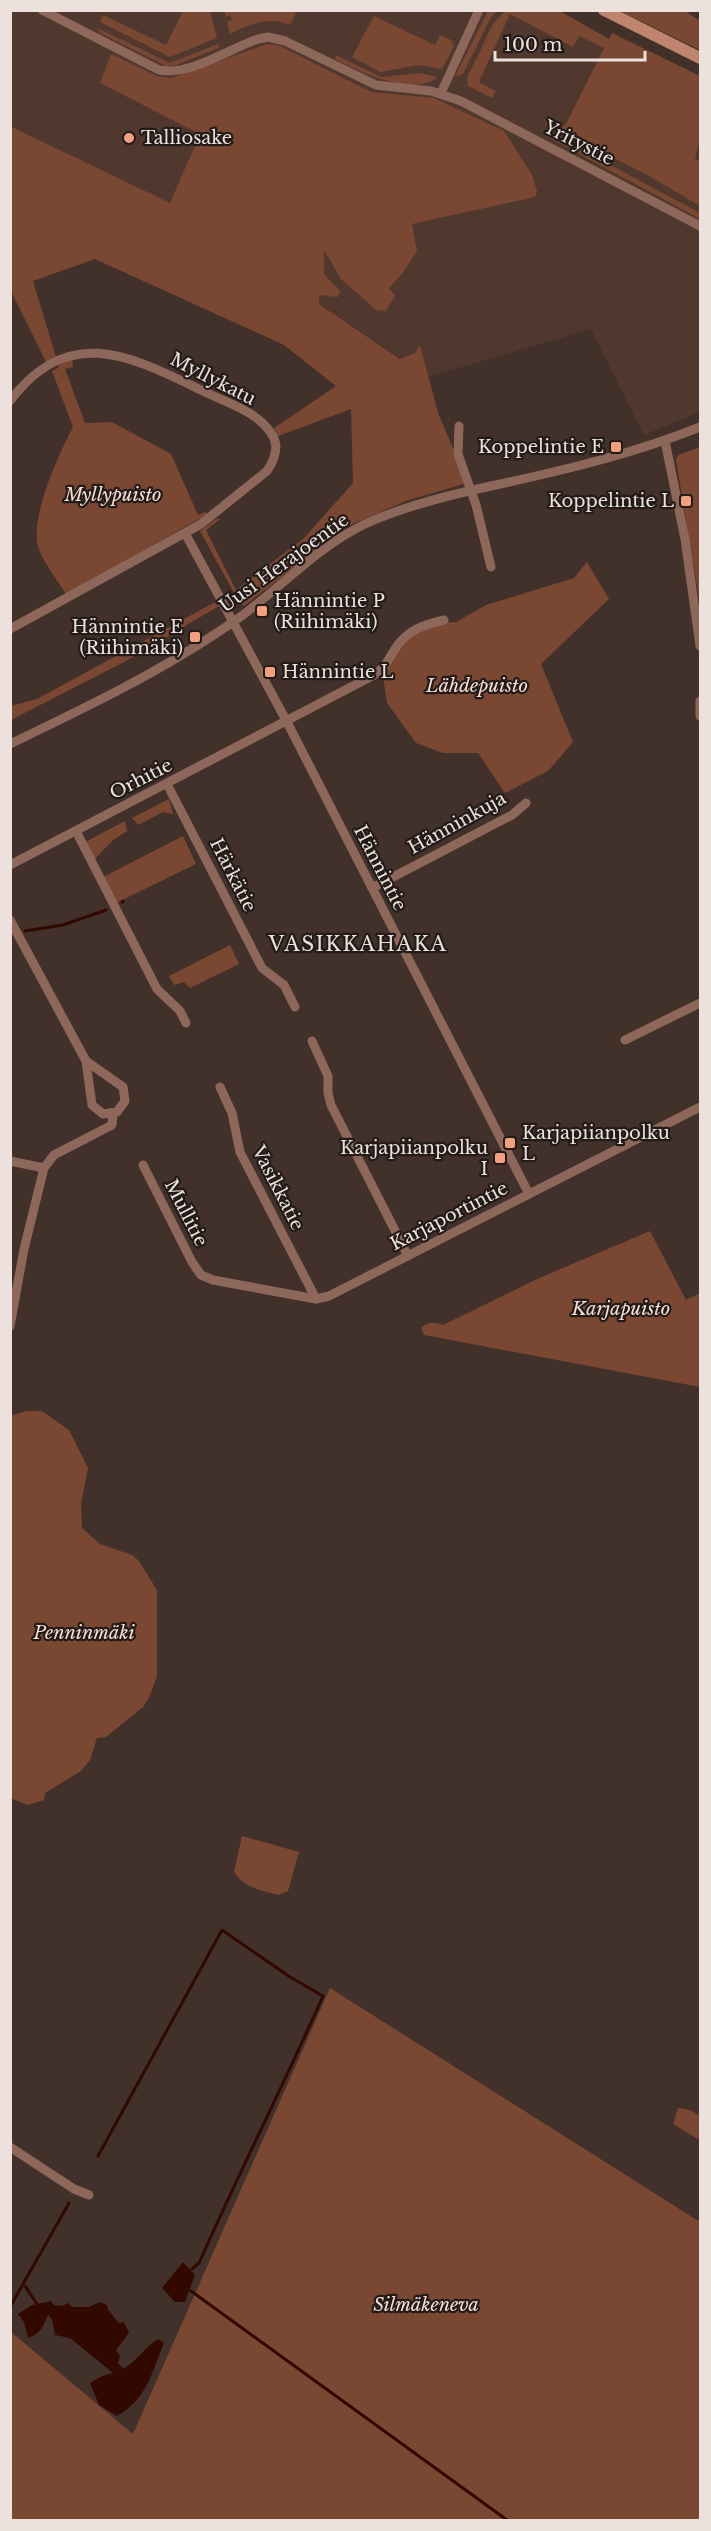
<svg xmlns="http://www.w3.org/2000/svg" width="711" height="2531" viewBox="0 0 711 2531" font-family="'Libre Baskerville',serif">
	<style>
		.built { fill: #50382f }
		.green { fill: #7a4733 }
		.water { fill: #310900 }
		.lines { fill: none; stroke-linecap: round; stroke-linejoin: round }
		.stream { stroke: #310900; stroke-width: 3 }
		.street { stroke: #8d685a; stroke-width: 9 }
		.secondary { stroke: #be846e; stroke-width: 12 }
		.poi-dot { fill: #f2a080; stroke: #231b18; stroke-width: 2 }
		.labels { text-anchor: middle; stroke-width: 4.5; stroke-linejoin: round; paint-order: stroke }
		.poi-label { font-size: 18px; fill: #ece1dc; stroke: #231b18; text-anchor: start }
		.street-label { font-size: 18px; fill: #ece1dc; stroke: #231b18 }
		.park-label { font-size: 18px; font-style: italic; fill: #f6ded5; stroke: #231b18 }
		.neighbourhood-label { font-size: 20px; letter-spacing: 1.5px; fill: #ece1dc; stroke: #231b18 }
	</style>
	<rect width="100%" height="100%" fill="#42302a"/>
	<path class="built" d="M10,11h548l52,29 90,43v329l-56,23 -53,-106 -163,48 -258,-173 -159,-78z"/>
	<g class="green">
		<path d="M506,10l54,1 49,28 3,-6 88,43v61l-5,22 5,3v44l-51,-30 -103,-52 3,-6 16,8 39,-78 -25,-12 -6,11 -63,-33 -31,68 17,9 -4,7 -24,-12 -1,-8 26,-54z"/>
		<path d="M183,11h27l7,27 -47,19 -70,-35 3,-7 63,30z"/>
		<path d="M224,11v-1l73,1 -7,14c-21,-9 -40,-1 -60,9l-3,-12 5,-2 -2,-5 -4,2z"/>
		<path d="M488,11h9l-6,6 -28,57 -8,2z"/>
		<path d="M620,11h65l15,10v29z"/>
		<path d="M374,16l61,29 5,-10 11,5 3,6 -12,23 -23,-4 -39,7 -28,-15z"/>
		<path d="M97,28l73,35 48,-19 2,3 -44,18 -10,1 -66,-33z"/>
		<path d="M267,44l11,1 93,47 63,6 70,33 28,44 5,16 -2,6 -123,27 5,27 -15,23 -13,14 6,8 -9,15 -10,-1 -35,-31 -17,-29v24l16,17 -2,6 -19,-2v9l81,55 15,-6 5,-8 18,68 18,42 8,29 -58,17 -58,25 -104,80 -5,-4 -39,-71 16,-12h4l-14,11 30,60 68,-52 49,-55 -2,-74 -73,27 -4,-8 62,-42 -52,-41 -189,-86 -62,22 23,76 -10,5 -35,-71 -1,-165 160,77 30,-69 -100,-51 11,-29 46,22 14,2z"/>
		<path d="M336,55l45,22 39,-4 18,4c-26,21 -79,-6 -103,-18z"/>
		<path d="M545,130l155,83v6l-154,-83z"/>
		<path d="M72,360l1,7 -8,2 20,54 27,-1 59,32 27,61 7,-3 3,2 -142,80c-8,-13 -25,-35 -28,-48 -8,-29 21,-93 35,-119l-21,-56 6,-3 1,-4z"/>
		<path d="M700,447v157l-24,-144 2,-5z"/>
		<path d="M587,562l22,37 -68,65 32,78 -25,29 -43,22 -27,-40h-35l-27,-10 -29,-40 -5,-33 13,-22 30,-24 31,-2 30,-17 88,-27z"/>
		<path d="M217,601l2,5 -93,55 -115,59v-14l26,-7z"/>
		<path d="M169,799l4,15 -10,-2 -25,13 -6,-7z"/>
		<path d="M125,821l2,10 -14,9 -19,20 -9,-18z"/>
		<path d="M183,836l13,28 -80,39 -13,-26z"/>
		<path d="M230,945l9,19 -49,24 -6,-6 -10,3 -5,-9z"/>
		<path d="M650,1231l36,69 14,-7v94l-276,-52 -3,-7c7,-7 13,-6 22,-3l94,-46z"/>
		<path d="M26,1411h16l27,19 19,38 -7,36 1,24 18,16 32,11 7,6 18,29v86l-8,22 -6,9 -37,30 -9,1 -7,22 -9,11 -36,22 -1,7 -16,5 -18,-7v-382z"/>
		<path d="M242,1836l57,16 -11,39 -9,4c-17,-4 -35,-7 -45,-23z"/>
		<path d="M330,1988l370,234v298h-689v-188l122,102z"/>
		<path d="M678,2108l12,2 10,6v22l-2,1 -25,-15z"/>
	</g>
	<g class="water">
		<path d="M183,2262l12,13 -10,27h-10l-13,-14z"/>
		<path d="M51,2301l3,4 8,1 6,-3 4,4h17l11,-5 7,3 1,5 11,13 5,-1 5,11 -13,17 4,6 -2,7 5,6c14,-8 21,-21 35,-30l6,4c-13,31 -17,56 -47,73l-18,-11 -9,-22 12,-7 11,-3 -43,-35 -15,-3 -3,-16 -4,-4c-5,11 -7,19 -20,23l-4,-16 -6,-8 14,-9z"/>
	</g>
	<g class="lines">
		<g class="stream">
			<path d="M122,902l1,-1"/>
			<path d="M25,931l38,-6 43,-15"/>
			<path d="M98,2156l124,-226 68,47 33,19c-40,90 -84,177 -124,267l-7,6"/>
			<path d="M25,2286l12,18"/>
			<path d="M191,2291l316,229"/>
			<path d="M10,2307l59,-104"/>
		</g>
		<g class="street">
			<path d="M42,10l117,60c32,6 69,-21 99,-31l10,-2 17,4 91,44 55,6 30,10 239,125"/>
			<path d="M441,93l38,-83"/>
			<path d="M10,401c60,-80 124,-43 195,-9 21,10 53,20 66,41 9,12 4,26 -4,38l-66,53 -191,105"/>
			<path d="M459,426l-1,28 18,51 15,62"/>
			<path d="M665,441l20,98 15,107"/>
			<path d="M185,533l102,189 242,472"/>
			<path d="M700,701v15"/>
			<path d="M10,744c77,-37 154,-74 223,-122 45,-31 82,-74 132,-98 39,-18 84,-29 126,-38 70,-15 142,-32 209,-59"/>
			<path d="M167,784l95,184 22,17 11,22"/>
			<path d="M76,831l81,158 23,22 6,12"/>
			<path d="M10,865l364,-190c11,-7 14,-15 21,-26 12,-19 28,-24 49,-29"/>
			<path d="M372,888l140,-73 14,-12"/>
			<path d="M10,920l76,141 37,26 2,14 -8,11 -14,2 -11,-9 -6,-44"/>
			<path d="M625,1040l75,-37"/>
			<path d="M312,1041l16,35v17l3,12 77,151"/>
			<path d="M220,1087l12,26 8,39 76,147"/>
			<path d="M10,1161l34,7"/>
			<path d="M143,1165l49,97 9,13 12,5 103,19 13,-3 371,-189"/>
			<path d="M10,1326l14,-77 20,-81 10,-13 58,-30 1,-12"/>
			<path d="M10,2147l64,42 15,6"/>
		</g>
		<path class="secondary" d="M604,10l96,48"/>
	</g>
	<g class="poi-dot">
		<circle cx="129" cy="138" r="6"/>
		<rect x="610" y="441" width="12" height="12" rx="3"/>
		<rect x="680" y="495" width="12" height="12" rx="3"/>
		<rect x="256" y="605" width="12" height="12" rx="3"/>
		<rect x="189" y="631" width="12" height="12" rx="3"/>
		<rect x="264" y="666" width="12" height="12" rx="3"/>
		<rect x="504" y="1137" width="12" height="12" rx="3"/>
		<rect x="494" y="1152" width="12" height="12" rx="3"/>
	</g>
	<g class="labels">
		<g class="poi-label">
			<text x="141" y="144">Talliosake</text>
			<text x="604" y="453" text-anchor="end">Koppelintie E</text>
			<text x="674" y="507" text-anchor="end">Koppelintie L</text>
			<text x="274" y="607">Hännintie P<tspan x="274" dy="21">(Riihimäki)</tspan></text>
			<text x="183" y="633" text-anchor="end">Hännintie E<tspan x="183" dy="21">(Riihimäki)</tspan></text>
			<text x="282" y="678">Hännintie L</text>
			<text x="522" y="1139">Karjapiianpolku<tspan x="522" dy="21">L</tspan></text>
			<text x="488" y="1154" text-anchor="end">Karjapiianpolku<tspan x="488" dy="21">I</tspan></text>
		</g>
		<g class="street-label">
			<text transform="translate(579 143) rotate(27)" y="6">Yritystie</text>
			<text transform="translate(213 379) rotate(27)" y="6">Myllykatu</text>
			<text transform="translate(284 563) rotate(-36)" y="6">Uusi Herajoentie</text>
			<text transform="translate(141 779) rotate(-27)" y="6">Orhitie</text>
			<text transform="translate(457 823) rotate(-29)" y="6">Hänninkuja</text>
			<text transform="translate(380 868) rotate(63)" y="6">Hännintie</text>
			<text transform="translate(233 875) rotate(63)" y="6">Härkätie</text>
			<text transform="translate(278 1188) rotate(63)" y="6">Vasikkatie</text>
			<text transform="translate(186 1213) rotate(63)" y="6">Mullitie</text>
			<text transform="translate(449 1216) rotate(-27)" y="6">Karjaportintie</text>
		</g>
		<g class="park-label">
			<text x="113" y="501">Myllypuisto</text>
			<text x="477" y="692">Lähdepuisto</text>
			<text x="621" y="1315">Karjapuisto</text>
			<text x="84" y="1639">Penninmäki</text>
			<text x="426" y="2311">Silmäkeneva</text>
		</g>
		<g class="neighbourhood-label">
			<text x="358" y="951">VASIKKAHAKA</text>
		</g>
	</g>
	<rect width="711" height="2531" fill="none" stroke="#ece1dc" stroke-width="24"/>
	<path d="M495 51v9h150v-9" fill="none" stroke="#ece1dc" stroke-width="3"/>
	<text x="504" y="51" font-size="18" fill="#ece1dc" stroke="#231b18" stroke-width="4.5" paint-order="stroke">100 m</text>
</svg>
